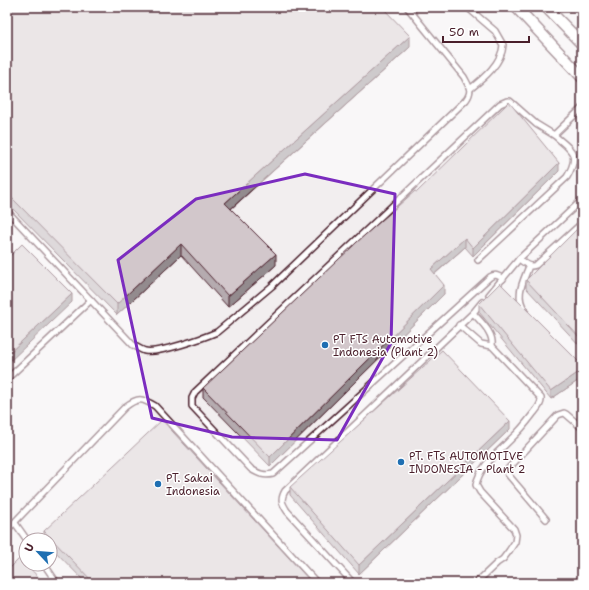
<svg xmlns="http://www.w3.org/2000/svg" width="589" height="590" viewBox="0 0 589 590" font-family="'Shantell Sans',sans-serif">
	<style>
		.built { fill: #f2eeef; fill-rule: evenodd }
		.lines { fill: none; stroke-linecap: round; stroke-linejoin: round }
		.lane-casing { stroke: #4a1f2b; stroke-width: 8 }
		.street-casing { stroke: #4a1f2b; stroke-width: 13 }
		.lane { stroke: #fff; stroke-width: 5 }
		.street { stroke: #fff; stroke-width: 10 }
		.wall { fill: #b5abaf; stroke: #4a1f2b }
		.shaded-wall { fill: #938b8e; stroke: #4a1f2b }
		.building { fill: #d2c7cb; stroke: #4a1f2b }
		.marked { fill: none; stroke: #7b2cbf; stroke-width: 3; stroke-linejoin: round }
		.poi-dot { fill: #1f6fb2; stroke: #fff; stroke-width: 1.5 }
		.labels { text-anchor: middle; stroke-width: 3; stroke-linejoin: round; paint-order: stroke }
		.poi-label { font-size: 11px; fill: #4a1f2b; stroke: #fff; text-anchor: start }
	</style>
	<rect width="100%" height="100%" fill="#fff"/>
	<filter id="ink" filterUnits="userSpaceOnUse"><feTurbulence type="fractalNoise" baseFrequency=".025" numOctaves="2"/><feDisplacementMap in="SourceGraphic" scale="8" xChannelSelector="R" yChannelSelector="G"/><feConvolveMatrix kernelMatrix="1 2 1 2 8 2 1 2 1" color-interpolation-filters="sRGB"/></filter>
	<g filter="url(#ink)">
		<path class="built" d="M7,7h575v576h-575zM26,540h24v24h-24z"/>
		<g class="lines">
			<g class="lane-casing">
				<g id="lane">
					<path d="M467,7l28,24 8,14c-1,18 -19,33 -33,44"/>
					<path d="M7,211l126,134c4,2 8,5 12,6 13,3 58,-13 72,-19l55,-46 194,-186c7,-10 3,-13 -2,-23l-57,-70"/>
					<path d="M7,236v11"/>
					<path d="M519,259c6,4 10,9 17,6l46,-42"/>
					<path d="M478,260l89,-83c14,-24 4,-27 -13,-42"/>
					<path d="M503,279c-5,-4 -8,-5 -13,-2l-217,197c-9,2 -14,0 -22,-5l-59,-63v-8l3,-6 305,-288 7,-3h3l26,23 18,11 28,-27"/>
					<path d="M489,295l30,-36 63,-59"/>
					<path d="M525,310c-11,-14 -1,-30 4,-44"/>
					<path d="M473,313c8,9 21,20 19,33"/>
					<path d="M459,325l22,19 11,2 49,52c1,6 -4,11 -8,16 -6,8 -13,17 -21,24 -13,14 -32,27 -36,47l4,7 34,37 2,6 -1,7 -6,9 -6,8 -6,4 -21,20"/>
					<path d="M7,379l84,-79"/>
					<path d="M546,519l-35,-41 -4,-5 1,-4 50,-54 6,-2 2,1 16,14"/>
					<path d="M15,523l12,17"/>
					<path d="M7,530l118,-123c13,-10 17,-9 30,-1l162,177"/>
					<path d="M44,564l13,19"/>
					<path d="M353,583l-66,-72c-5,-8 -7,-11 -2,-20l188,-178 9,-11"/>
				</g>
			</g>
			<g class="street-casing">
				<g id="street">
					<path d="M516,7l66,70"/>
					<path d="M546,7l36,37"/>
				</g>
			</g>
			<use href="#lane" class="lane"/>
			<use href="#street" class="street"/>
		</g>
		<g class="wall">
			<path d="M7,7l403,40 -179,162 45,56 -48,42 -47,-52 -64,60 -110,-112z"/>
			<path d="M572,7h10v11z"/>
			<path d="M559,171l-86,85 -8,-9 -30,27 9,20 -174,172 -67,-69v-9l214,-196z"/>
			<path d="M582,224v124l-56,-60v-8z"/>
			<path d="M479,304l103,61v13l-31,21 -72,-87z"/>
			<path d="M510,429l-151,145 -69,-79v-8z"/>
			<path d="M44,531l268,52h-226l-36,-37v-6h-6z"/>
		</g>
		<g class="shaded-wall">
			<path d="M410,36v11l-185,167v-11z"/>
			<path d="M559,163v8l-86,85v-8z"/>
			<path d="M465,238v9l-34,30v-8z"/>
			<path d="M181,244v11l-64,60v-11z"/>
			<path d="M276,254v11l-48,42v-11z"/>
			<path d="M444,285v9l-174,172v-9z"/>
			<path d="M72,294v8l-65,62v-9z"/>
			<path d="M582,370v8l-31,21v-8z"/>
			<path d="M510,421v8l-151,145v-9z"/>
		</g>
		<g class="building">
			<path d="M7,7h375l28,29 -185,167 51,51 -48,42 -47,-52 -64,60 -110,-111z"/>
			<path d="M509,102l50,61 -86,85 -8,-10 -34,31 13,16 -174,172 -67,-69 154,-146 58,-51 2,1z"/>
			<path d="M582,224v116l-56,-60z"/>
			<path d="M22,244l50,50 -65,61v-96z"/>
			<path d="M500,283l82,82v5l-31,21 -72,-87z"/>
			<path d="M442,350l68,71 -151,144 -69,-78z"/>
			<path d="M162,420l150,163h-218l-50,-52z"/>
			<path d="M20,558l24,25h-37v-12z"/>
		</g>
	</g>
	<path d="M0 0H589V590H0ZM305,174l90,20 -4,149 -54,97 -105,-3 -80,-19 -34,-158 78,-61z" fill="#fff" fill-opacity=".55" fill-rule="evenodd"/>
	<path class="marked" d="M305,174l90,20 -4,149 -54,97 -105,-3 -80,-19 -34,-158 78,-61z"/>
	<g class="poi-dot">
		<circle cx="325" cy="345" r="4"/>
		<circle cx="401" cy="462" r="4"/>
		<circle cx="158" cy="484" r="4"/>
	</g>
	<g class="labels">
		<g class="poi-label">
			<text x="333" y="343">PT FTS Automotive<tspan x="333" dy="13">Indonesia (Plant 2)</tspan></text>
			<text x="409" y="460">PT. FTS AUTOMOTIVE<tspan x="409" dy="13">INDONESIA - Plant 2</tspan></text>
			<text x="166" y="482">PT. Sakai<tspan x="166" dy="13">Indonesia</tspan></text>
		</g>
	</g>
	<rect width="589" height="590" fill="none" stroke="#fff" stroke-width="24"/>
	<rect x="12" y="12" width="565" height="566" fill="none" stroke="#4a1f2b" stroke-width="1.5" filter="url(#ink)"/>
	<g transform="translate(38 552) rotate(296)"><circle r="19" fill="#ffffff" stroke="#b7a5aa"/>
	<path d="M0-3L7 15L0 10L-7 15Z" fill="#1f6fb2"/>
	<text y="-6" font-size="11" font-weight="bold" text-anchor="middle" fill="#4a1f2b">U</text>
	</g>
	<path d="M443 36v6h86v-6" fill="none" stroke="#4a1f2b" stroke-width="2"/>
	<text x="449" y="36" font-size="12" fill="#4a1f2b" stroke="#ffffff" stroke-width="3" paint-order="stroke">50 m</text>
</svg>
